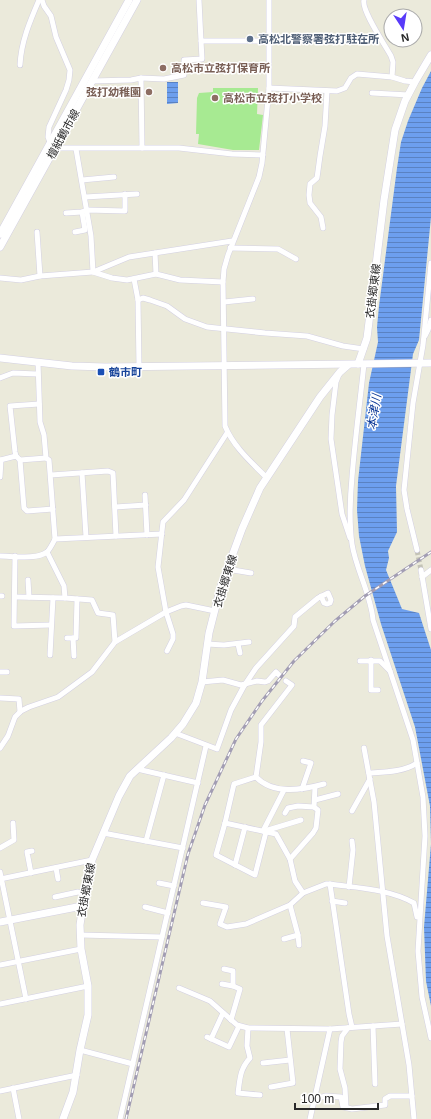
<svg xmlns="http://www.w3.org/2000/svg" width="431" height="1119" viewBox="0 0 431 1119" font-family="Helvetica,'Noto Sans JP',sans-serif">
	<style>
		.pitch { fill: #a7ea92 }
		.water { fill: url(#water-rules) }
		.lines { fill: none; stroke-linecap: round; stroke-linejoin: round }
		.street-tunnel { stroke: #c4c3b7; stroke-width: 5; stroke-dasharray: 5 2.5; stroke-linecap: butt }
		.street-casing { stroke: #d3d0e2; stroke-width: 6 }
		.secondary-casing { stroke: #d3d0e2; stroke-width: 8 }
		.street { stroke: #fff; stroke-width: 5 }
		.secondary { stroke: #fff; stroke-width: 7 }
		.rail-casing { stroke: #a29db3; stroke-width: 3 }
		.rail { stroke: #fff; stroke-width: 1.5; stroke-dasharray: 4.5; stroke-linecap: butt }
		.service-dot { fill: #5c6f8a; stroke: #fff; stroke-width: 1.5 }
		.education-dot { fill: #8d6e63; stroke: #fff; stroke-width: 1.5 }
		.transit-dot { fill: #1a4fb4; stroke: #fff; stroke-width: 1.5 }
		.labels { text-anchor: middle; stroke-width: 3; stroke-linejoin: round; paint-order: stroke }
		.service-label { font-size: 11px; font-weight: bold; fill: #4e5e75; stroke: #fff; text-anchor: start }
		.education-label { font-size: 11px; font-weight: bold; fill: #785e54; stroke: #fff; text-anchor: start }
		.street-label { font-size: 11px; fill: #292929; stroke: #fff }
		.transit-label { font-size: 11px; font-weight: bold; fill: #164399; stroke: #fff; text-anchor: start }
		.water-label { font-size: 12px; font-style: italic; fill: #0d3998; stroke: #fff }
	</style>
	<defs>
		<pattern id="water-rules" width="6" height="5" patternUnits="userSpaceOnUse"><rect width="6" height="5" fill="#6d9fee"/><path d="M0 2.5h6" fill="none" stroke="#5a82c1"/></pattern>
	</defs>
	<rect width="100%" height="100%" fill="#ebeadb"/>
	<path class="pitch" d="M213,88h45l-1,26 6,1 -4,35h-26l-35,-6 1,-10h-3l1,-36 2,-5 14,-1z"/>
	<g class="water">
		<path d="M431,71v146l-12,123 -6,14 -17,132 1,46 -9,19 1,7 -3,12 16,39 17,4 12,37v356l-5,-25 -2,-54 7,-83 -1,-38 -15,-79 -34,-103 -16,-58 -6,-30 -2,-26 1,-29 11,-98 9,-41 -1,-15 2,-21 18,-138 4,-26 7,-21 14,-33z"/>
		<path d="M167,82h11v21l-11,1z"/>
	</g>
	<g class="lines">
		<path class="street-tunnel" d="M417,550l4,20"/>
		<g class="street-casing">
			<g id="street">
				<path d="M42,0l2,6 7,10 5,21 14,33 -1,10 -3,10 -17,37 -1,10 2,5"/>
				<path d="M199,0l2,41"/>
				<path d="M364,0c-3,10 21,45 27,56l2,6 -1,15"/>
				<path d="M20,65c1,-23 10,-44 19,-65"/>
				<path d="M141,78l23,1 20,-4v-15l18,-1 -1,-18h68"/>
				<path d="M92,81l39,-1 10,-2 1,70"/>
				<path d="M269,88l68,3 8,-3 6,-10 6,-4 35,3 13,4 10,1"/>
				<path d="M372,93l37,2"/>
				<path d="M55,148h124l53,6 31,1"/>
				<path d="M76,149l15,87 2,36 19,6 15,2 29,-6"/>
				<path d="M82,180l32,-3"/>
				<path d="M85,197l52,-3"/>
				<path d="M66,213l16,-1 5,-2 38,1v-17"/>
				<path d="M323,228l-2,-11 -11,-14 -1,-8 1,-11 7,-6 3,-22 5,-30 2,-35"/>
				<path d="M37,232l3,44"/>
				<path d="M75,232l10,-2 -3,-18"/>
				<path d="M230,248l48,1 18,10"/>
				<path d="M155,253l1,21 24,6 43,2"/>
				<path d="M0,278l21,2 19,-4 53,-4 36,-15 103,-16"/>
				<path d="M134,279l4,21 1,67"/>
				<path d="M138,300l5,-2 7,2 17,6 18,13 22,8 58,6 42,3 36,10 21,3"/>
				<path d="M224,302l29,-3"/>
				<path d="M425,336l3,-6 3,-10"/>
				<path d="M38,362l2,60 4,13 2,23 3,2 6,79"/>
				<path d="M364,364c-4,38 -9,75 -12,113 -2,21 -3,45 0,67 4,26 19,50 21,76l40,120 10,57 2,39 -7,115 4,46 9,41"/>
				<path d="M338,377l-2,5 -4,33 -1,24 11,75 8,24"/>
				<path d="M0,378l13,-5 24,1"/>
				<path d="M39,404l-29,2 5,46 1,4 4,4 26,-2"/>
				<path d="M0,460l16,-4"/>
				<path d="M20,460l4,48 3,3 26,-2"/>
				<path d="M82,473l4,64"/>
				<path d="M51,475l57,-4 5,2 3,63"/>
				<path d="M0,477l1,-17"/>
				<path d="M266,477c-15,-15 -33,-31 -41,-51l-2,-144 1,-13 4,-14 31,-78 3,-14 7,-75v-88"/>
				<path d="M145,495l2,40"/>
				<path d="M115,507l31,-2"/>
				<path d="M417,550l-10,-41 -3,-19 9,-87 10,-58 8,-82"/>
				<path d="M47,552l17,34 1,12 27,2 6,13 15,2 2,27"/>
				<path d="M0,556c12,0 37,4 47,-4 3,-3 6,-9 8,-13l107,-5"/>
				<path d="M15,556l-1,70 37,-1"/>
				<path d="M227,569l24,4"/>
				<path d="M421,570l10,59"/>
				<path d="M422,577l9,-7"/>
				<path d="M28,580l1,17"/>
				<path d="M0,596h2"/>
				<path d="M15,597l50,1"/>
				<path d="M67,638h9l1,-39"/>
				<path d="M73,638l1,18"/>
				<path d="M207,644l17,1 25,-3"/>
				<path d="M238,644l2,9"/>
				<path d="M167,651l6,-12v-5l-7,-22 -8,-45 5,-45 21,-22 43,-67"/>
				<path d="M50,655l3,-57"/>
				<path d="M371,660v30h7"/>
				<path d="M360,661h20l10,10"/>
				<path d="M0,672h7"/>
				<path d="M286,681l6,4 -31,40v17l-5,35c17,18 46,13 68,7"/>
				<path d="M202,682l21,-2 18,5 16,-4 8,1 3,-1 8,-9 4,4"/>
				<path d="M0,698l19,1 1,13"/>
				<path d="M175,733l42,16 14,-39 13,-24 12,-18 38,-42 1,-9 23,-19 10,-5 3,7 -1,3 -3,1 -3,-1 -3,-7"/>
				<path d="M0,748l8,-12 7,-19 6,-6 8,-4 29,-10 34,-25 23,-30 51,-30 15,-6 5,-1 29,6"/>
				<path d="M364,748l10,54 13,134 22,129 5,54"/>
				<path d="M137,769l61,14"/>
				<path d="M369,773c16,-1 35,-1 48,-10"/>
				<path d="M256,777l-22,7 -9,39 -9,32 39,20 11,-43 2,-2 33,-10"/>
				<path d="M302,789l9,-26 -8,-2"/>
				<path d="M315,800l23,-6"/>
				<path d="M352,811l18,-32"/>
				<path d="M285,813l3,-5 10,-2 16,1"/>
				<path d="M225,823l51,11 14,25 5,22 8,12 23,-9h4c28,4 59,5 84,19l3,14"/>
				<path d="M263,831l21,-41"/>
				<path d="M103,833l80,15"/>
				<path d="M146,841l18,-66"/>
				<path d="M0,848l14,-8 -1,-17"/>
				<path d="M290,859l23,-26 3,-5 2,-18 -4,-3 1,-20"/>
				<path d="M235,865l10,-38"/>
				<path d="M56,868l2,11"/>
				<path d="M0,872l26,127"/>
				<path d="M31,873l-4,-21 5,-1"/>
				<path d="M0,879l92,-19"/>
				<path d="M159,883l15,3"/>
				<path d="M330,884l19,130 3,13"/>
				<path d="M349,887l4,-37 -1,-9"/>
				<path d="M55,897l23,-5 6,2"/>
				<path d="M332,901l13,2"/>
				<path d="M203,903l23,4 -6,17 7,3 19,-3 44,-19"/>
				<path d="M145,907l23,6"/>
				<path d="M80,935l82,2"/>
				<path d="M284,939l14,-4"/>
				<path d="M299,945l-1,-10 -8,-30 13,-12"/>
				<path d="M0,965l81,-16"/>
				<path d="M224,969l9,2v15"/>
				<path d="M222,984l11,2 7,3 -9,31"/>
				<path d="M179,988l31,13 27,24 11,3 82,1 72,-5"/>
				<path d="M0,1004l88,-18"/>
				<path d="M373,1026l2,58"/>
				<path d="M248,1028l-1,18 3,12c-10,11 -10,20 -12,35l22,2"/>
				<path d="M207,1037l22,10 10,-21"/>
				<path d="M211,1039l12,-26"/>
				<path d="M80,1050l53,14"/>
				<path d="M263,1063l27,-3"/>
				<path d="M271,1087l22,-4 -6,-54"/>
				<path d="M13,1088l6,31"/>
				<path d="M0,1091l77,-16"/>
				<path d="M314,1099l12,-3 15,1 2,10 9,2 33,-4v-6l5,-3h22"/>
				<path d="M346,1107l-1,-19 -5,-19 1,-27 1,-6 6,-8"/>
				<path d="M120,1119l86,-373"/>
				<path d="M310,1119l20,-90"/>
			</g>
		</g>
		<g class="secondary-casing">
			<g id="secondary">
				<path d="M0,234l129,-234"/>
				<path d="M0,247l137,-247"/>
				<path d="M0,358l72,8 33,1 326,-4"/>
				<path d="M358,364l9,-26 17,-138 11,-70 10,-29 10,-19 16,-27"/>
				<path d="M0,922l82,-16"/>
				<path d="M63,1119l10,-27 7,-42 8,-35v-29l-7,-37 -1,-24 6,-42 6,-23 27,-64 11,-20 41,-38 12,-14 13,-21 6,-21 7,-49 12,-47 21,-57 18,-41 60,-91 20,-25 8,-7"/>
			</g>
		</g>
		<use href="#street" class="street"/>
		<use href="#secondary" class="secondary"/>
		<g class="rail-casing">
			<path id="rail" d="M126,1119l62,-265 17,-49 31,-66 26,-38 32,-40 41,-40 30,-25 66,-44"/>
		</g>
		<use href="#rail" class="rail"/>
	</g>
	<circle class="service-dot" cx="250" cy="39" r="4"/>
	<g class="education-dot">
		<circle cx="163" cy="68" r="4"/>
		<circle cx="149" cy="92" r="4"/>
		<circle cx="215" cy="98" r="4"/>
	</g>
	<rect class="transit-dot" x="97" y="368" width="8" height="8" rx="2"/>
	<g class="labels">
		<g class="service-label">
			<text x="258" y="43">高松北警察署弦打駐在所</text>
		</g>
		<g class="education-label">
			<text x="171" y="72">高松市立弦打保育所</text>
			<text x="141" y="96" text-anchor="end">弦打幼稚園</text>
			<text x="223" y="102">高松市立弦打小学校</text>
		</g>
		<g class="street-label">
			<text transform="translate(63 134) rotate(-61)" y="4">檀紙鶴市線</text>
			<text transform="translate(373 291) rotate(-83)" y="4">衣掛郷東線</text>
			<text transform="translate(225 581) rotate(-73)" y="4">衣掛郷東線</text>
			<text transform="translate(86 890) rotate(-79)" y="4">衣掛郷東線</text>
		</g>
		<g class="transit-label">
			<text x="109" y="376">鶴市町</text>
		</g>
		<g class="water-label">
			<text transform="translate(374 412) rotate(-81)" y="4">本津川</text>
		</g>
	</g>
	<g transform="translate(403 28) rotate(168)"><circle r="19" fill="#ffffff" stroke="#a9a9a9"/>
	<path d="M0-3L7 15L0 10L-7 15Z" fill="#583af9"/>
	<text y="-6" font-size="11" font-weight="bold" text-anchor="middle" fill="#292929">N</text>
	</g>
	<path d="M295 1103v6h83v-6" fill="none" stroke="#292929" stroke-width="2"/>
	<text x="301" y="1103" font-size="12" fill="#292929" stroke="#ffffff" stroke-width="3" paint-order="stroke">100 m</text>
</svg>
